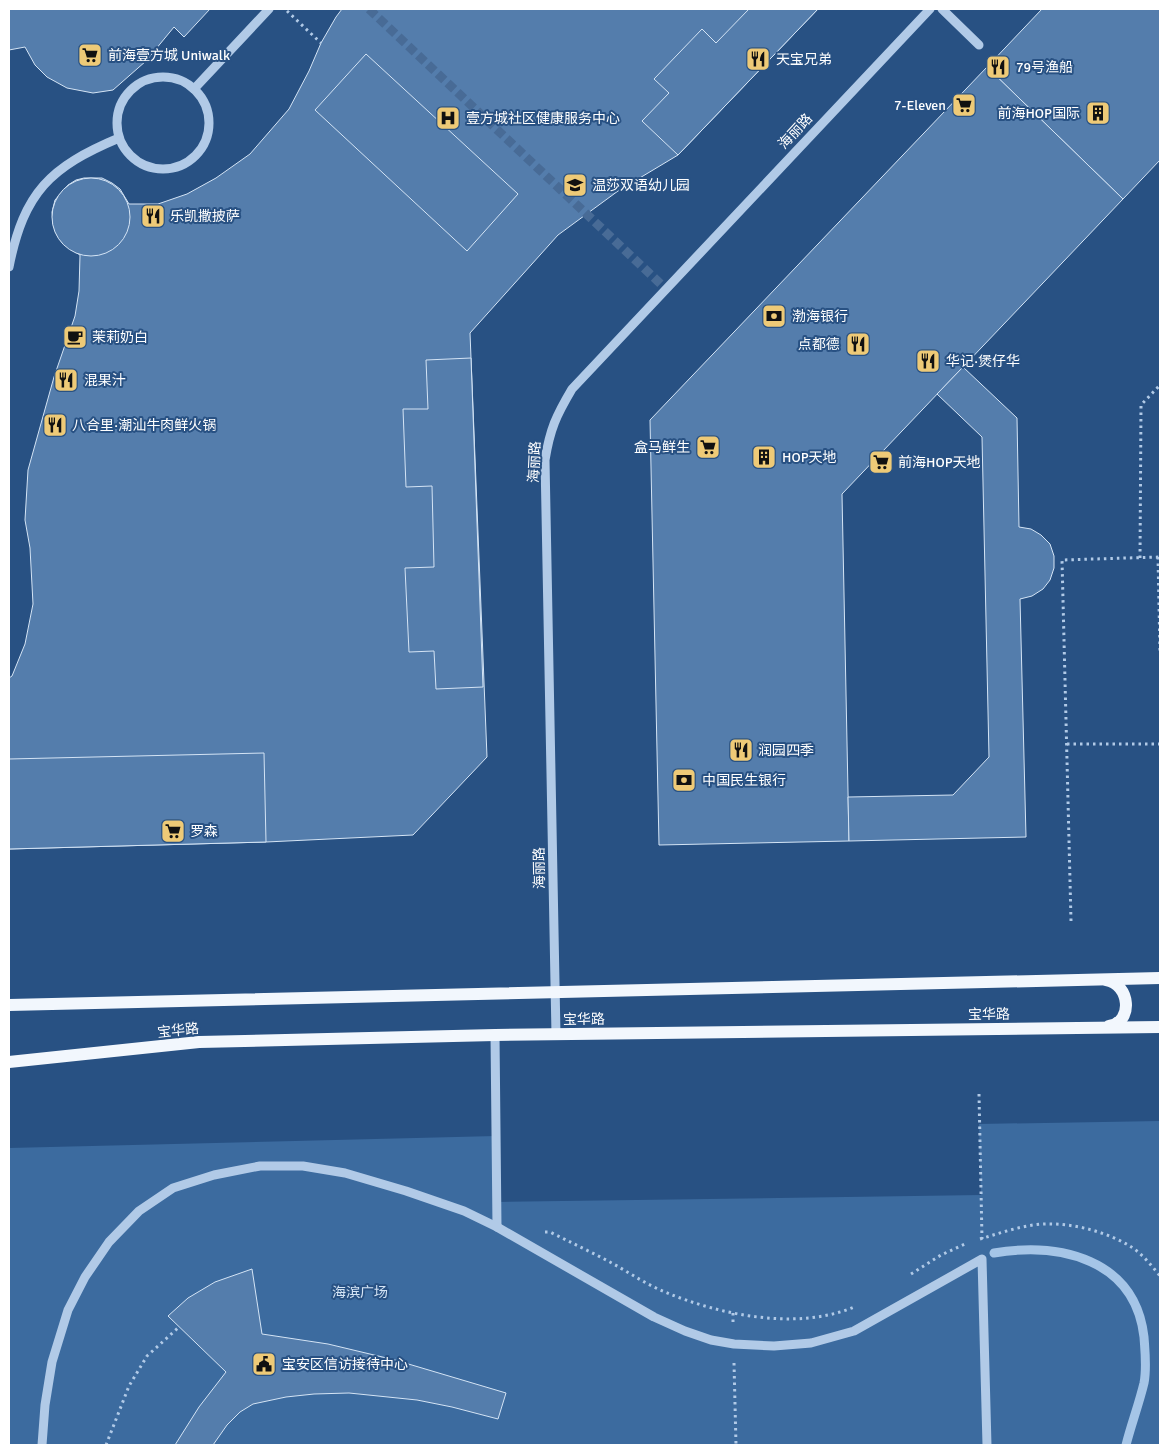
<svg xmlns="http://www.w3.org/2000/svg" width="1169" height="1454" viewBox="0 0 1169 1454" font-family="Signika,'Noto Sans SC',sans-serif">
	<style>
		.green { fill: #3c6b9f }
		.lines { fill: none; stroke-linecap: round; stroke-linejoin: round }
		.stream { stroke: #a5c5e7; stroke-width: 9 }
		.building { fill: #547dac; stroke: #d4e4f5 }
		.minor-tunnel { stroke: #486b96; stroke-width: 9; stroke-dasharray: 9 4.5; stroke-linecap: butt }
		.path { stroke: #b1cae7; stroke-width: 3; stroke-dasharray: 2.5 4; stroke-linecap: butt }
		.minor { stroke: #b1cae7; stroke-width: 9 }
		.major { stroke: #f2f7fd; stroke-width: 12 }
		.labels { text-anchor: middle; stroke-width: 4; stroke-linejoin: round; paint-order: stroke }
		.poi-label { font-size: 14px; fill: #fff; stroke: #285183; text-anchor: start }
		.street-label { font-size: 14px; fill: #fff; stroke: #285183 }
		.park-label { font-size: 14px; fill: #d4e4f5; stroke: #285183 }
	</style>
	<rect width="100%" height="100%" fill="#285183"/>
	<path class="green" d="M1160,1121v324h-1151v-297l487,-12 1,66 484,-7 -2,-71z"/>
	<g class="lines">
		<path class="stream" d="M994,1253c66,-11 141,6 150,84 1,15 3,31 0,46 -5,21 -13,42 -18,62"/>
	</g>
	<g class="building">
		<path d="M9,9h201l-26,28 -10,-10 -28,34 -33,29 -20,3 -26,-5 -20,-11 -12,-12 -10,-18 -16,3z"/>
		<path d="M342,9h476l-140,146 -60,36 -60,44 -88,98 17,424 -74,78 -147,7 -257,7v-171l3,-2 13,-32 8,-40 -3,-56 -5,-28 3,-50 26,-93 21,-61 4,-25 1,-36 -17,-11 -6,-9 -4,-11 -1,-12 3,-12 13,-15 8,-5 8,-2h18l10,5 8,6 9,15h29l29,-10 29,-16 34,-24 39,-45 20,-38 12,-28 15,-26z"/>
		<path d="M749,9h69l-140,146 -36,-34 27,-28 -15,-14 48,-50 14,14z"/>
		<path d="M1042,9h118v151l-37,39 -136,-132z"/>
		<path d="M366,54l152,140 -51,57 -152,-141z"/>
		<path d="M987,67l136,132 -281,295 7,347 -190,4 -9,-425z"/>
		<circle cx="91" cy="217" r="39"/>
		<path d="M471,358l12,329 -47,2 -2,-38 -25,1 -4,-84 29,-1 -2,-81 -26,1 -3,-78h25l-2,-49z"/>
		<path d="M963,367l54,51 2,109 12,2 10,6 9,9 4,12v12l-4,12 -7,9 -11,7 -12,3 6,238 -177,4 -1,-44 105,-2 36,-38 -7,-320 -45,-43z"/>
		<path d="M264,753l2,89 -257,7v-90z"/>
		<path d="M252,1269l10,65 66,10 67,16 111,33 -8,26 -46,-12 -35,-7 -68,-7 -35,1 -28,3 -33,7 -13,8 -13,13 -14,20h-38l24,-38 27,-35 -58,-56 20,-18 27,-16z"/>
	</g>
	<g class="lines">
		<path class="minor-tunnel" d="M369,9l296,279"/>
		<g class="path">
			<path d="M287,11l34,32"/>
			<path d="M1158,557l2,96"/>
			<path d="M1140,558l1,-153 19,-20"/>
			<path d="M1067,744h93"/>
			<path d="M1071,921l-9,-361 98,-3"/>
			<path d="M979,1094l3,145"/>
			<path d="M545,1232h5c20,10 39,19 58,29 19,10 37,23 57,31 55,23 132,39 189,15"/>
			<path d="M980,1239c21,-6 42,-14 64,-15 30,-1 64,8 89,24 11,8 19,18 27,28"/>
			<path d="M911,1274l30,-19 26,-12"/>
			<path d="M733,1313v12"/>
			<path d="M734,1363l2,82"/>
			<path d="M106,1445l23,-59 18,-30 32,-29"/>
		</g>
		<g class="minor">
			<path d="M942,9l37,36"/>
			<circle cx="163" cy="123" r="46"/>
			<path d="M194,89l75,-80"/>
			<path d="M9,267c15,-75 41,-100 110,-129"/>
			<path d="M495,1035l2,192"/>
			<path d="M556,1035l-11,-575c5,-31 11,-44 27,-71l358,-380"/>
			<path d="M42,1445l3,-40 7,-43 16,-52 17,-33 24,-35 30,-31 34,-23 41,-13 46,-9h43l42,7 61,18 58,20 33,16 157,90 31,14 26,9 23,4 40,2 37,-3 43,-12 128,-72 5,186"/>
		</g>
		<g class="major">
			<path d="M1106,980c24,4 28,42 3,46"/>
			<path d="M9,1005l1151,-27"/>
			<path d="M9,1062l190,-20 296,-7 665,-8"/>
		</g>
	</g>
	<defs>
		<g id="supermarket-square" transform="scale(1.25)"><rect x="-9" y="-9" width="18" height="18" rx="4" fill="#eeca77" stroke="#285183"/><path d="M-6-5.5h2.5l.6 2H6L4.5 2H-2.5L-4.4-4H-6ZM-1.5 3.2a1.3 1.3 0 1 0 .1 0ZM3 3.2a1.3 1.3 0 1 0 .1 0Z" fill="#111"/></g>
		<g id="restaurant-square" transform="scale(1.25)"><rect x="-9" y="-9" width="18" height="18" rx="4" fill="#eeca77" stroke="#285183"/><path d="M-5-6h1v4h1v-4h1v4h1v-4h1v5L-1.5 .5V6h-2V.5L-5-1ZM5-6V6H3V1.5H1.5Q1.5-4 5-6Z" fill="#111"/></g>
		<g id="building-square" transform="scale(1.25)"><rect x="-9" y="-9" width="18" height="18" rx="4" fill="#eeca77" stroke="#285183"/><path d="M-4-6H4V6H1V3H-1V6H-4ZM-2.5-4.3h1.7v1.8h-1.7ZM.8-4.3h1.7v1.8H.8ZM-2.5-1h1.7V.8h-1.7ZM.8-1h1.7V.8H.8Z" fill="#111"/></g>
		<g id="hospital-square" transform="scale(1.25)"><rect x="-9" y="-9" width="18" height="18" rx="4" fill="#eeca77" stroke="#285183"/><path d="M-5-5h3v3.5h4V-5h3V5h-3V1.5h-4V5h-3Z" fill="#111"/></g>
		<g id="school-square" transform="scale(1.25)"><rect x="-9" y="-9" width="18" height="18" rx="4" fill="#eeca77" stroke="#285183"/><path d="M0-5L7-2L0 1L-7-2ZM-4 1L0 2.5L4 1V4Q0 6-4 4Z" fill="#111"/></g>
		<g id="bank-square" transform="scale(1.25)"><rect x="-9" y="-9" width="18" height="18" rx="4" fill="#eeca77" stroke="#285183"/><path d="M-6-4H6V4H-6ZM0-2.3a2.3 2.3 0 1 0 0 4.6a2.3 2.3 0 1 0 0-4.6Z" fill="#111"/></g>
		<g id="cafe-square" transform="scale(1.25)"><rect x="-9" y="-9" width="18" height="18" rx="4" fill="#eeca77" stroke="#285183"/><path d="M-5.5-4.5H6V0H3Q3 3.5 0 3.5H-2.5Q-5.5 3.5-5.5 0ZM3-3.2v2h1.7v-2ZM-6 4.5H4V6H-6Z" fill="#111"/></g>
		<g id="civic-square" transform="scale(1.25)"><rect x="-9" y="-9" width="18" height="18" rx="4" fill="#eeca77" stroke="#285183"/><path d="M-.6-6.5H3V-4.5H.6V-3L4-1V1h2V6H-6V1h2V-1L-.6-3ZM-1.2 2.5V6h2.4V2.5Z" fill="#111"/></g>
	</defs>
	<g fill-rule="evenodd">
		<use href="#supermarket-square" x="90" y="55"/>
		<use href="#restaurant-square" x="758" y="59"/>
		<use href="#restaurant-square" x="998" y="67"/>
		<use href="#supermarket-square" x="964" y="105"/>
		<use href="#building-square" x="1098" y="113"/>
		<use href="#hospital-square" x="448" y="118"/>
		<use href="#school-square" x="575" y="185"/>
		<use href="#restaurant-square" x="153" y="216"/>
		<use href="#bank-square" x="774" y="316"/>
		<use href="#cafe-square" x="75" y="337"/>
		<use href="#restaurant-square" x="858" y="344"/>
		<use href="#restaurant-square" x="928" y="361"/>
		<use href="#restaurant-square" x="66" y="380"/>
		<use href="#restaurant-square" x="55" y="425"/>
		<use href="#supermarket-square" x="708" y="447"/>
		<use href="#building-square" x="764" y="457"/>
		<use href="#supermarket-square" x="881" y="462"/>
		<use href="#restaurant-square" x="741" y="750"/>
		<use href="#bank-square" x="684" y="780"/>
		<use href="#supermarket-square" x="173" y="831"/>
		<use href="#civic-square" x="264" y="1364"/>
	</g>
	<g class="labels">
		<g class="poi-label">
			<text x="108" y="60">前海壹方城 Uniwalk</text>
			<text x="776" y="64">天宝兄弟</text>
			<text x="1016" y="72">79号渔船</text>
			<text x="946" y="110" text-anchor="end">7-Eleven</text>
			<text x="1080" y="118" text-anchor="end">前海HOP国际</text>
			<text x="466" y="123">壹方城社区健康服务中心</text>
			<text x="592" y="190">温莎双语幼儿园</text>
			<text x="170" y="221">乐凯撒披萨</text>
			<text x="792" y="321">渤海银行</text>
			<text x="92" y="342">茉莉奶白</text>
			<text x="840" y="349" text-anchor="end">点都德</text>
			<text x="946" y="366">华记·煲仔华</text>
			<text x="84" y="385">混果汁</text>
			<text x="72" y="430">八合里·潮汕牛肉鲜火锅</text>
			<text x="690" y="452" text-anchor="end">盒马鲜生</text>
			<text x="782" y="462">HOP天地</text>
			<text x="898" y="467">前海HOP天地</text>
			<text x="758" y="755">润园四季</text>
			<text x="702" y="785">中国民生银行</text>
			<text x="190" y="836">罗森</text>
			<text x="282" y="1369">宝安区信访接待中心</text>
		</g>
		<g class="street-label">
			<text transform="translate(795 131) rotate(-47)" y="5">海丽路</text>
			<text transform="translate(534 462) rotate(-87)" y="5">海丽路</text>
			<text transform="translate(539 868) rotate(-91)" y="5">海丽路</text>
			<text transform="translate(989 1014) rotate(-1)" y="5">宝华路</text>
			<text transform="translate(584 1019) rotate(-1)" y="5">宝华路</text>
			<text transform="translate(178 1030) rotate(-6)" y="5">宝华路</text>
		</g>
		<g class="park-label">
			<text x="360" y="1297">海滨广场</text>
		</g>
	</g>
	<rect width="1169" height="1454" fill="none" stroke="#ffffff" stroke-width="20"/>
</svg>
